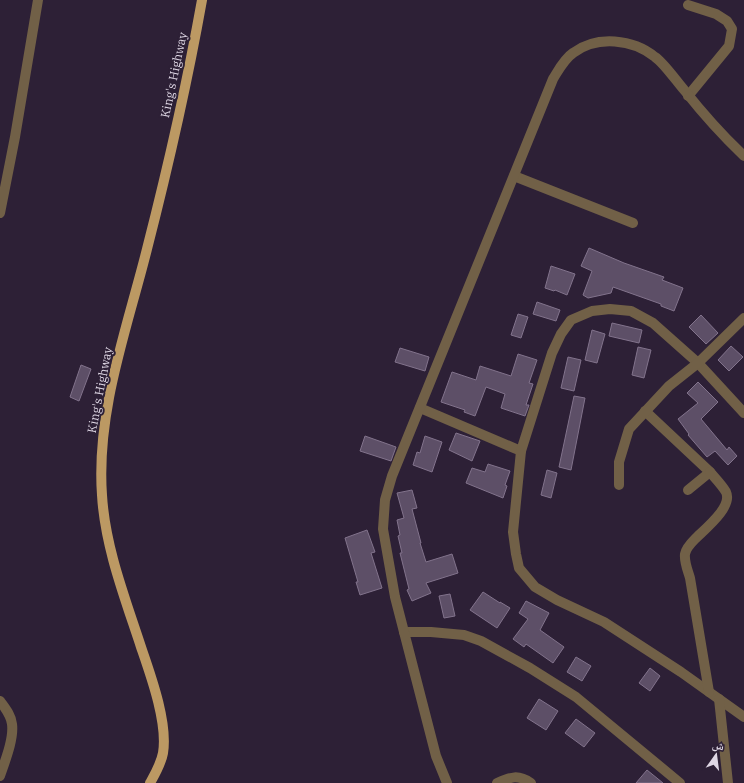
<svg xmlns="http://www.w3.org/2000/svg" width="744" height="783" viewBox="0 0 744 783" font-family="'IBM Plex Serif','Noto Naskh Arabic',serif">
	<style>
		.building { fill: #5d4f67; stroke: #82738c }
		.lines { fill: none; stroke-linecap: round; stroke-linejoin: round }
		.minor { stroke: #716047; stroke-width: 10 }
		.major { stroke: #bc9963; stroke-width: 10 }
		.labels { text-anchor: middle; stroke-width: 4; stroke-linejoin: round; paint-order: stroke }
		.street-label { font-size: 12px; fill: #dfd7e5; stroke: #2d2036 }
	</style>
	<rect width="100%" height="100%" fill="#2d2036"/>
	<g class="building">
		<path d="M589,248l35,15 40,14 -2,3 21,8 -9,23 -13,-5v-2l-48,-17 -2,6 -23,5 -5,-3 9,-24 -11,-5z"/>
		<path d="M551,266l24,8 -8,21 -12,-5 -1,1 -9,-3z"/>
		<path d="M537,302l23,8 -4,11 -23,-7z"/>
		<path d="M518,314l10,3 -7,21 -10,-3z"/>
		<path d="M701,315l17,18 -12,11 -17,-17z"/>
		<path d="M612,323l30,7 -3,13 -30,-7z"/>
		<path d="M592,330l13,4 -8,29 -12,-3z"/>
		<path d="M731,346l12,11 -14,14 -11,-11z"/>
		<path d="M638,347l13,3 -7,28 -12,-3z"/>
		<path d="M400,348l29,9 -4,14 -30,-9z"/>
		<path d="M518,354l19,6 -8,23 4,1 -7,21h3l-4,11 -24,-8 4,-14 -19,-7 -11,29 -11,-4 1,-2 -24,-8 11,-30 24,8 4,-14 31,10z"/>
		<path d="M568,357l13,3 -7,31 -13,-3z"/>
		<path d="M81,365l10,4 -12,32 -9,-4z"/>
		<path d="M698,382l20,20 -17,17 26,31 2,-3 8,9 -9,9 -13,-14 -8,6 -19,-22 1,-1 -11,-15 20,-16 -11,-10z"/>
		<path d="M574,396l11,2 -14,72 -12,-3z"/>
		<path d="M456,433l24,8 -8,20 -23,-11z"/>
		<path d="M365,436l31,11 -5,14 -31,-10z"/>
		<path d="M425,436l17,6 -10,30 -19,-7 4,-13 3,1z"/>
		<path d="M488,464l22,7 -5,14 2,1 -4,12 -37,-15 6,-15 13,4z"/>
		<path d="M547,470l10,3 -6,25 -10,-3z"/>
		<path d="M412,490l5,18 -5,1 9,34h-1l6,19 26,-8 6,19 -32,10 5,10 -19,8 -5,-11 2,-1 -9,-36h2l-4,-17 2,-1 -3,-15 7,-2 -7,-25z"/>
		<path d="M367,530l8,22 -4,1 11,35 -22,7 -4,-13h2l-13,-44z"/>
		<path d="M483,592l17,11v-1l10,6 -13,20 -27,-18z"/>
		<path d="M450,594l5,22 -11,2 -5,-22z"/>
		<path d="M526,601l23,12 -9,17 24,17 -11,16 -27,-19 -2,3 -11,-8 15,-20 -9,-6z"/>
		<path d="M576,657l15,9 -9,15 -15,-9z"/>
		<path d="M650,668l10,8 -10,15 -11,-8z"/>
		<path d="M539,699l19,12 -12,19 -19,-12z"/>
		<path d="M576,719l19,14 -11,14 -19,-14z"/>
		<path d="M647,770l16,13h-27z"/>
	</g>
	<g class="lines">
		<g class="minor">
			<path d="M688,5l28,9 11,7 5,8 -3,17 -41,50"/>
			<path d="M514,176l119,47"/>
			<path d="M0,213l15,-76 23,-137"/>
			<path d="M420,408l101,43"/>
			<path d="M645,411l65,61 -22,18"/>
			<path d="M744,413l-46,-50 -45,-40 -22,-12 -21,-2 -18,2 -21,9 -10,14 -9,19 -31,98 -8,81 3,22 3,14 16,19 22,13 47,22 77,50 63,45"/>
			<path d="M619,485v-23l10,-33 40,-43 29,-23 46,-45"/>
			<path d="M404,632h27l33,3 17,6 49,27 46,29 104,86"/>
			<path d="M709,692l-19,-114c-2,-7 -6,-16 -5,-24 1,-6 6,-11 10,-15 10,-10 38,-32 31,-47 -4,-7 -11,-14 -16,-20"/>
			<path d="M719,699l9,84"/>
			<path d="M0,701c5,7 11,14 12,23 2,15 -7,37 -12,52"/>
			<path d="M447,783l-11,-27 -41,-159 -12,-68 2,-29 7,-24 161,-397c5,-8 11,-20 20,-26 24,-18 60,-14 82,4 9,6 22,25 30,34 19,24 37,44 59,65"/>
			<path d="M497,783c14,-6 21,-9 34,0"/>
		</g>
		<path class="major" d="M150,783c5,-9 11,-19 13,-30 5,-30 -12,-77 -22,-106 -16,-49 -36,-100 -39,-152 -6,-84 25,-166 45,-246 21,-82 40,-165 55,-249"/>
	</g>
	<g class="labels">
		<g class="street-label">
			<text transform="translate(174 75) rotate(-78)" y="4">King's Highway</text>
			<text transform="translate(100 390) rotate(-79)" y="4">King's Highway</text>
		</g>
	</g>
	<g transform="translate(716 755) rotate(14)" stroke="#2d2036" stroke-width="3" paint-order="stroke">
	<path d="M0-3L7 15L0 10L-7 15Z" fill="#dfd7e5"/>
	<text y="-6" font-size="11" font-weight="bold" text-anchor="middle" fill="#dfd7e5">ش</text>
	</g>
</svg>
